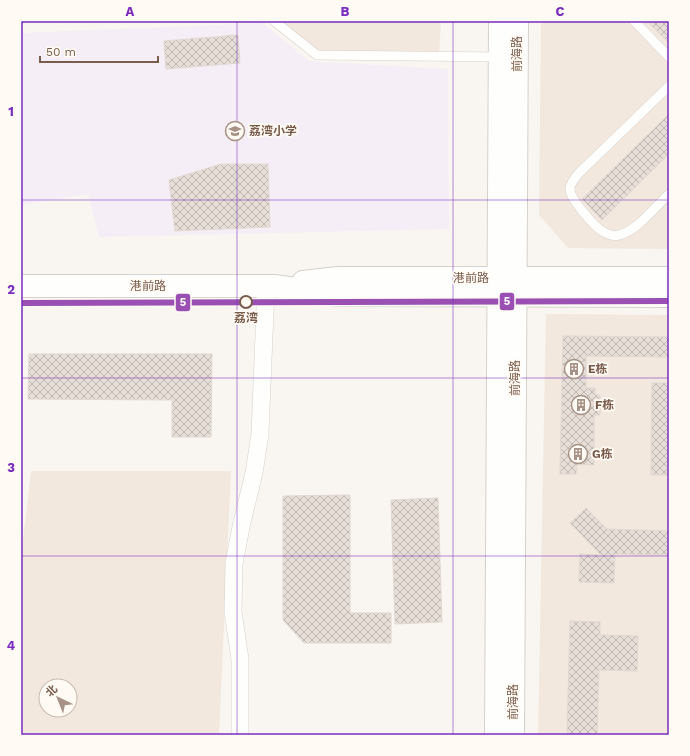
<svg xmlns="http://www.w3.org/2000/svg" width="690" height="756" viewBox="0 0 690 756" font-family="'Work Sans','Noto Sans SC',sans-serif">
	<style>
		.residential { fill: #f2e8de; fill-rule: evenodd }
		.education { fill: #f6eef6 }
		.building { fill: url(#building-cross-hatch); stroke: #e2d8d2 }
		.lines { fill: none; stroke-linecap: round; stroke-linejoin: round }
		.service-casing { stroke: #d7d1cb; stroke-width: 10 }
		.minor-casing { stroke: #d7d1cb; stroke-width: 18 }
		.tertiary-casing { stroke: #d7d1cb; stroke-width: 24 }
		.service { stroke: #fefefd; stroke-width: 9 }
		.minor { stroke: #fefefd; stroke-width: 17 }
		.tertiary { stroke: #fefefd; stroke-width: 22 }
		.metro-1-casing { stroke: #fffaf3; stroke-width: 9 }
		.metro-1 { stroke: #9950b2; stroke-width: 6 }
		.grid { fill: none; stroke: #7b2cbf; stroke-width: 1; stroke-opacity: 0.55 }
		.stop-dot { fill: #fffaf3; stroke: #7a5c4d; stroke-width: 2 }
		.labels { text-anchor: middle; stroke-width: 3.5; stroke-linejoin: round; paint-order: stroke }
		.street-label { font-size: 12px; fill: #7a5c4d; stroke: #fffaf3 }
		.poi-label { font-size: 12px; font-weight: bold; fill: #7a5c4d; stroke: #fffaf3; text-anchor: start }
		.stop-label { font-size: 12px; font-weight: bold; fill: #7a5c4d; stroke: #fffaf3 }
		.line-badge { stroke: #fffaf3; stroke-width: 1.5 }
		.badge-label { font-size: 11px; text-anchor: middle; font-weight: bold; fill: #fff }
		.neatline { fill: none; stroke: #7b2cbf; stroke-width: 1.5 }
		.grid-label { font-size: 13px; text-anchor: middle; font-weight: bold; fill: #7b2cbf }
	</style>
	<defs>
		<pattern id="building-cross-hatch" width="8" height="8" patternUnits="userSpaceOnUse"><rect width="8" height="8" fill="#e6ded7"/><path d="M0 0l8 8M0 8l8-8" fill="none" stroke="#bfb7b1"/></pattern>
	</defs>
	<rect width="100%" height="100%" fill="#f9f5f0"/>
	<g class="residential">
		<path d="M274,21h167l-2,35 -122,-1z"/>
		<path d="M541,21h128v228l-101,-1 -29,-33z"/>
		<path d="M546,314l123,1v420h-131z"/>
		<path d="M31,471h200l-12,264h-198v-176zM46,686h24v24h-24z"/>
	</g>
	<path class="education" d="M263,23l46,38 139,8 1,160 -350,8 -11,-43 -67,11v-172z"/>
	<g class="building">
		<path d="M647,21h22v22z"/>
		<path d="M238,35l2,28 -74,6 -2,-28z"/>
		<path d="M669,114v40l-67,66 -20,-21z"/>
		<path d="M221,164h47l2,63 -95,4 -6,-51z"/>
		<path d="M563,336l106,1v20l-83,-1v32h9v7h5v20h-6v50l-17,-1 -1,10h-16z"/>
		<path d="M29,354h183l-1,83h-39v-37l-144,-1z"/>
		<path d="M652,383h17v82h-2v10h-16z"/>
		<path d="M350,495v118h41v30h-87l-21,-23v-124z"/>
		<path d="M438,498l4,124 -47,2 -4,-124z"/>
		<path d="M586,508l21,21 62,2v24l-54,-1 -1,29 -35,-1 1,-28 21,1 -31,-32z"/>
		<path d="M570,621l30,1v13l38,1 -1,35 -38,-1 -2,65h-30z"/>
	</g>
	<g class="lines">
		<g class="service-casing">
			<g id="service">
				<path d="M274,21l43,34 183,2"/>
				<path d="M634,21l35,36"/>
				<path d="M669,86l-90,87c-4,5 -9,10 -9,16 0,10 24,37 32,42 5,3 12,6 17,4 18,-4 37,-29 50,-41"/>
			</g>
		</g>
		<g class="minor-casing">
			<path id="minor" d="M240,735v-76l-7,-47 1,-49 8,-41 12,-49 6,-39 6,-148"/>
		</g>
		<g class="tertiary-casing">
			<g id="tertiary">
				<path d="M303,282l35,-4h331"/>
				<path d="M21,286h253l64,9 331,1"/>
				<path d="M496,735l4,-714"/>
				<path d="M513,735l4,-714"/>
			</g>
		</g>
		<use href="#service" class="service"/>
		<use href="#minor" class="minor"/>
		<use href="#tertiary" class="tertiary"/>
		<g class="metro-1-casing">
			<path id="metro-1" d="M21,303l648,-2"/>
		</g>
		<use href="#metro-1" class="metro-1"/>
	</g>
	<path class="grid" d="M237,21v714M453,21v714M21,200h648M21,378h648M21,556h648"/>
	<defs>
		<g id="school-ring" transform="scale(1)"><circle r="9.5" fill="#fffaf3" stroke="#a69286" stroke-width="1.5"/><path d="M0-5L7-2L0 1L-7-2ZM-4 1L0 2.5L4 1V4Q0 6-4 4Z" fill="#a69286"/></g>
		<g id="building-ring" transform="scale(1)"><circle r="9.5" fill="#fffaf3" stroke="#a69286" stroke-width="1.5"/><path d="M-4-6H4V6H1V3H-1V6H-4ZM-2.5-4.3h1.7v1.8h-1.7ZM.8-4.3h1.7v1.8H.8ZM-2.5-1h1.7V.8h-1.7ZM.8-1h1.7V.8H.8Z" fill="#a69286"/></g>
	</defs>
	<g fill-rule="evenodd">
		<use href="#school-ring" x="235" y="131"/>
		<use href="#building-ring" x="574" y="369"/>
		<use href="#building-ring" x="581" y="405"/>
		<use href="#building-ring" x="578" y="454"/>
	</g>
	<circle class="stop-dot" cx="246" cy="302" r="6"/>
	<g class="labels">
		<g class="street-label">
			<text transform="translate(517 54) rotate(-90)" y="4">前海路</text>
			<text x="471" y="282">港前路</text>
			<text x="148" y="290">港前路</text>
			<text transform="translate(515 378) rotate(-90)" y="4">前海路</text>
			<text transform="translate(513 702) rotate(-90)" y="4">前海路</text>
		</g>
		<g class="poi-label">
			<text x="249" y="135">荔湾小学</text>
			<text x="588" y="373">E栋</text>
			<text x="595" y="409">F栋</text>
			<text x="592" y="458">G栋</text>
		</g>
		<g class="stop-label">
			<text x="246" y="322">荔湾</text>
		</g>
	</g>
	<g class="line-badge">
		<rect x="499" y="292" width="16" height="19" rx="4" fill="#9950b2"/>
		<rect x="175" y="293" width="16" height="19" rx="4" fill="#9950b2"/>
	</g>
	<g class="badge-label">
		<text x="507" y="305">5</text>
		<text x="183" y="306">5</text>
	</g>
	<rect width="690" height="756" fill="none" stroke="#fffaf3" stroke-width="44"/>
	<g transform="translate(58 698) rotate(317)"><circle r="19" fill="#fffaf3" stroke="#cabbb1"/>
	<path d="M0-3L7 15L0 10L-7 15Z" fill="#a69286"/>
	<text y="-6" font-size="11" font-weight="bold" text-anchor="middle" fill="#7a5c4d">北</text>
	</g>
	<path d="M40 56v6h118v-6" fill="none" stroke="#7a5c4d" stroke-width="2"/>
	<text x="46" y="56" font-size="12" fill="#7a5c4d" stroke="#fffaf3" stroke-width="3" paint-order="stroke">50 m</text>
	<rect x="22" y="22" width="646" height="712" class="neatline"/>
	<g class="grid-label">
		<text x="130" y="16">A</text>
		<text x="345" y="16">B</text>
		<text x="560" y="16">C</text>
		<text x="11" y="116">1</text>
		<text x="11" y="294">2</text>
		<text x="11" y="472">3</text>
		<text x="11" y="650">4</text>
	</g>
</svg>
